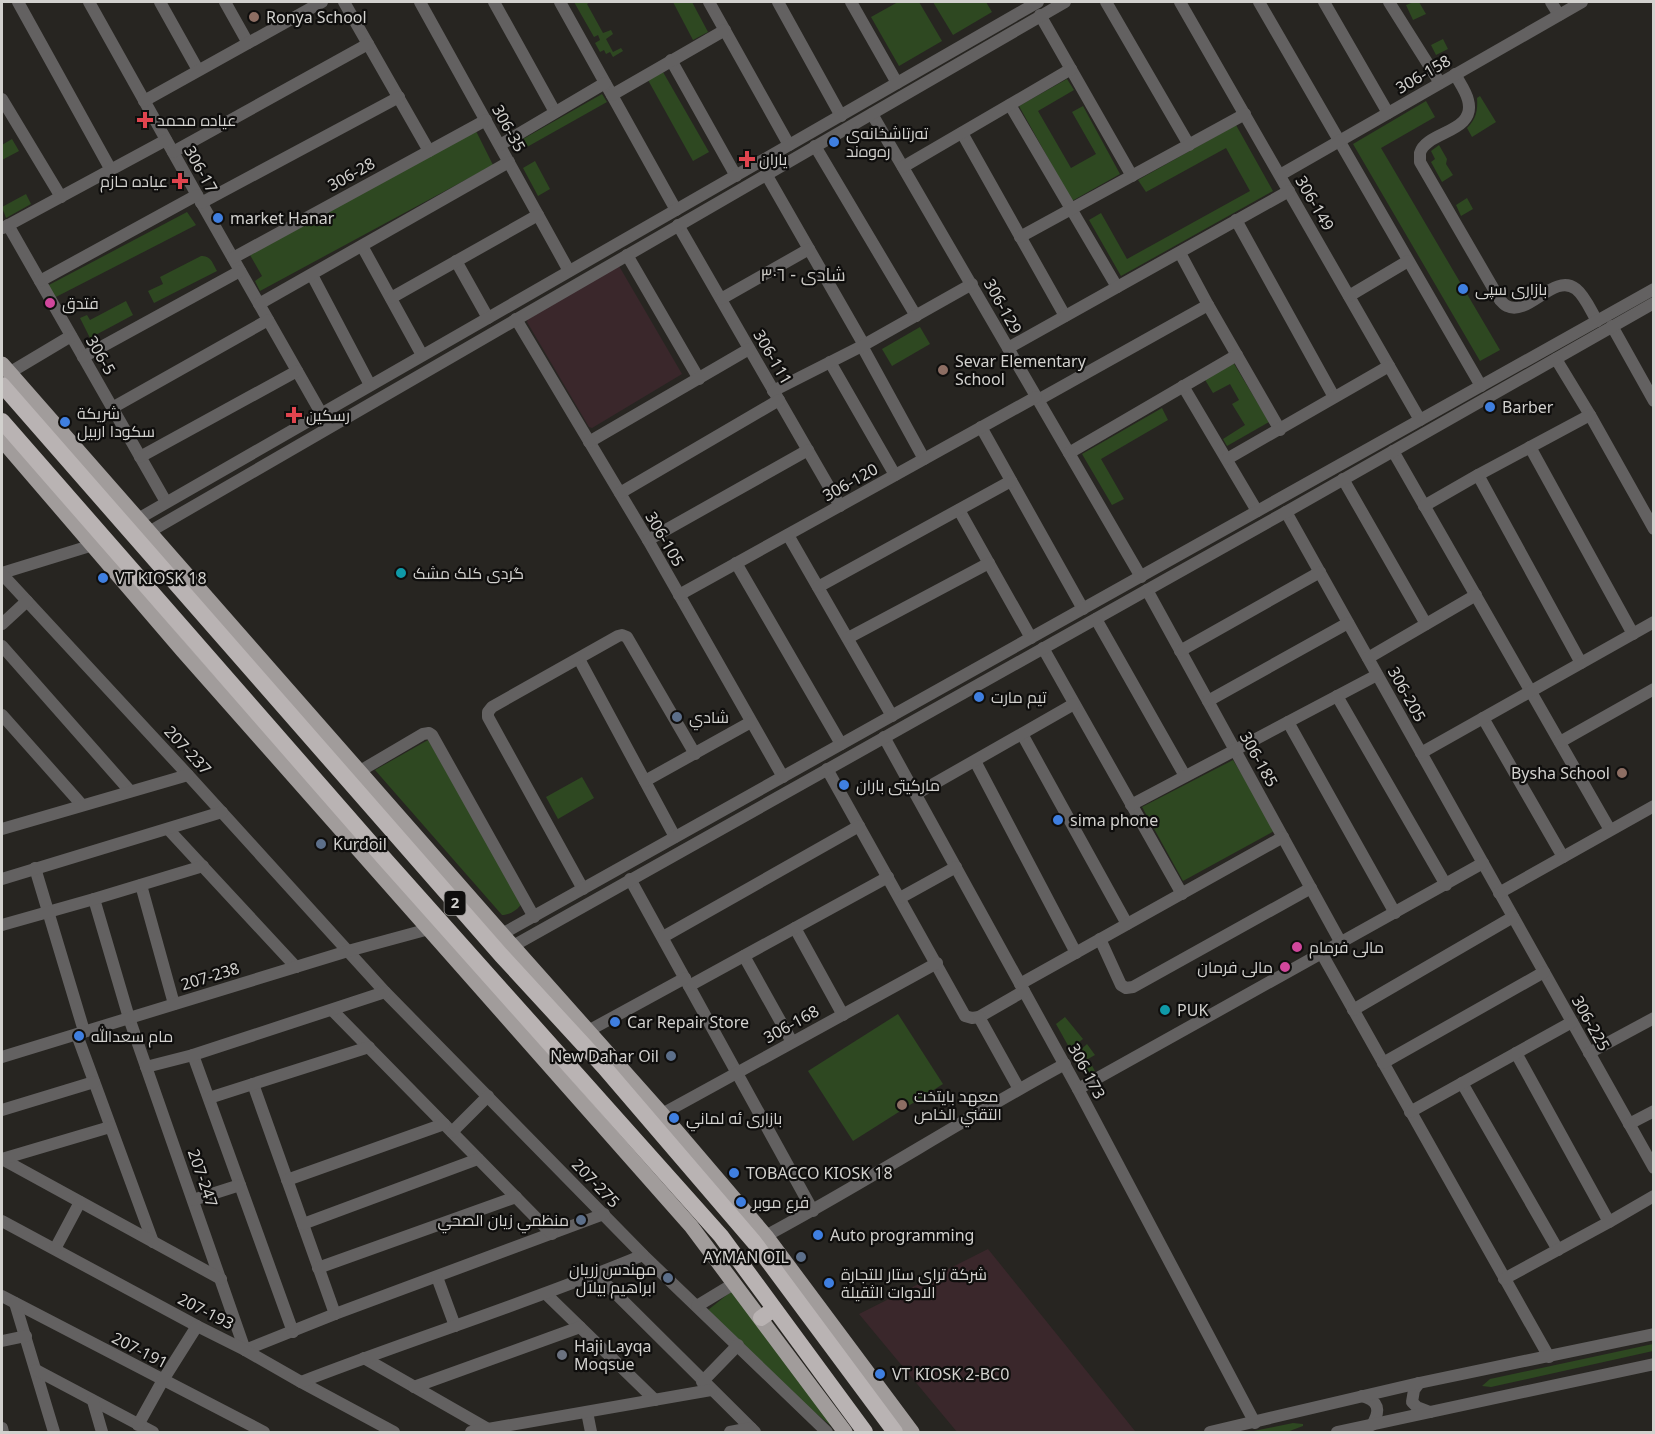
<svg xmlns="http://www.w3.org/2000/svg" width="1655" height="1434" viewBox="0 0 1655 1434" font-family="'Noto Sans',Cairo,sans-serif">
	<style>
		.medical { fill: #3a272b }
		.green { fill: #2e4821 }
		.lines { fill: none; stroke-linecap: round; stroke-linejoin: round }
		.minor { stroke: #636161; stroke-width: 12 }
		.major { stroke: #a19c9b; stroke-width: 15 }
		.highway { stroke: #b9b3b3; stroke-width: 16 }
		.education-dot { fill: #8d6e63; stroke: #0f0e0d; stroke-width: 2 }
		.health-dot { fill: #e0444e; stroke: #0f0e0d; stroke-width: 2 }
		.shop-dot { fill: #3f7fe0; stroke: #0f0e0d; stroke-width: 2 }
		.hotel-dot { fill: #d1479c; stroke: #0f0e0d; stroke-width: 2 }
		.culture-dot { fill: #0f9aa8; stroke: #0f0e0d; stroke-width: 2 }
		.service-dot { fill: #5c6f8a; stroke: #0f0e0d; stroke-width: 2 }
		.worship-dot { fill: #6b7280; stroke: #0f0e0d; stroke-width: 2 }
		.labels { text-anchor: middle; stroke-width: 4.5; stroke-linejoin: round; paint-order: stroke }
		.shield { fill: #0f0e0d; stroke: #989694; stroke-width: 1.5 }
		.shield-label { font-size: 15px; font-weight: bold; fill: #d2d1ce }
		.poi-label { font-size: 16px; fill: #d2d1ce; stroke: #0f0e0d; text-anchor: start }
		.street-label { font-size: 16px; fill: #d2d1ce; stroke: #0f0e0d }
		.neighbourhood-label { font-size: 18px; fill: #cac8c3; stroke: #0f0e0d }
	</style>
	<rect width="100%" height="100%" fill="#272521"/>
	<g class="medical">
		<path d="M619,266l63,108 -90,54 -3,-1 -62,-105 1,-4z"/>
		<path d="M988,1249l147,182 -178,1 -98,-118z"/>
	</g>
	<g class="green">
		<path d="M574,2h16l-3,2 16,29 8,-3 2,4 -7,5 7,13 8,-4 2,3 -10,6 -3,-5 -4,2 -2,-4 -4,2 -5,-9 5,-3 -2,-5 -4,2z"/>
		<path d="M673,2h19l16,30 -15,8z"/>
		<path d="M898,2h21l23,39 -43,25 -28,-49z"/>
		<path d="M933,2h53l6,10 -39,23z"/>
		<path d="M1414,2h5l7,12 -13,6 -7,-15z"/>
		<path d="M1443,39l5,10 -12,6 -5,-10z"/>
		<path d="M663,72l46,80 -16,9 -45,-81z"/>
		<path d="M1067,79l7,11 -36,21 33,57 25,-14 -24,-42 11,-6 37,68 -48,27 -53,-95z"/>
		<path d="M602,94l5,8 -80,45 -4,-8z"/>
		<path d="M1480,96l16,26 -24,15 -5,-9c9,-9 11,-17 10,-30z"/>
		<path d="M1426,101l9,16 -54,31 119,202 -20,11 -127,-217z"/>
		<path d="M1236,125l37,66 -152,85 -32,-56 12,-7 26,46 123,-68 -24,-43 -80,44 -8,-12z"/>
		<path d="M475,129l18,36 -233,126 -5,-10 7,-5 -12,-21z"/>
		<path d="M12,139l7,12 -17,9v-15z"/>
		<path d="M1439,145l8,14 -1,5 7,11 -11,7 -11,-20 4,-3 -4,-8z"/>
		<path d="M535,161l15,28 -12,7 -15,-28z"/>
		<path d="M26,194l5,10 -25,14 -4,-11z"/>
		<path d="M1467,198l6,11 -12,7 -5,-11z"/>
		<path d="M187,212l9,13 -142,73 -7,-12z"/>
		<path d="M201,256c10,-1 12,8 16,15l-63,32 -6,-12 15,-7 -3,-7z"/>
		<path d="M126,301l7,14 -43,23 -10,-20 7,-3 3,5z"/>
		<path d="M920,327l10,17 -38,22 -10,-17z"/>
		<path d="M1233,362l36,60 -42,24 -4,-7 22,-14 -13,-21 7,-4 -9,-16 -17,9 -9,-15z"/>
		<path d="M1162,408l6,12 -67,39 23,40 -12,6 -30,-51z"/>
		<path d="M428,740l94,163c-4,7 -13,12 -20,12l-127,-145z"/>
		<path d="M1233,760l43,70 -93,51 -41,-74z"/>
		<path d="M582,777l12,21 -36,21 -12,-22z"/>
		<path d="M898,1014l45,70 -90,57 -45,-70z"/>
		<path d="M1065,1017l18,22 -13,10 -14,-25z"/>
		<path d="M1087,1044l8,11 -7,4 7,12 -10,3 -11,-18z"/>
		<path d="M733,1290l102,139 -32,-26 -95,-93z"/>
		<path d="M1653,1344v7l-162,36 -9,-1 8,-7z"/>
		<path d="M1293,1423l10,1v2l-16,6h-38z"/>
	</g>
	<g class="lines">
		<g class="minor">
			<path d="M18,2l93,168"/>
			<path d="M89,2l108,193 124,218"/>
			<path d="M160,2l38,68"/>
			<path d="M225,2l23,41"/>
			<path d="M344,2l85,149"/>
			<path d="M420,2l149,269"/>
			<path d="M494,2l61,110"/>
			<path d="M560,2l116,208"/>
			<path d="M709,2l80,143"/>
			<path d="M778,2l63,114"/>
			<path d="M851,2l46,81"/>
			<path d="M1106,2l83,143"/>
			<path d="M1180,2l240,418"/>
			<path d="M1259,2l222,384"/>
			<path d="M1324,2l64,111"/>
			<path d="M1389,2l51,81"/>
			<path d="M1551,2l8,13"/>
			<path d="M1040,15l92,161"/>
			<path d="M671,60l65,116"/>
			<path d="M1455,74c4,8 11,17 13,26 9,33 -42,31 -48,53 0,1 0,7 0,9l80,138c2,2 4,5 7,6 21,11 47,-34 69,-17 9,7 15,22 21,32"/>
			<path d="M612,95l113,-65"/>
			<path d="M2,99l59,98"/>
			<path d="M144,101l178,-99"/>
			<path d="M1010,105l107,182"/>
			<path d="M872,114l269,463"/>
			<path d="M962,133l103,183"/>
			<path d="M500,145l105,-62"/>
			<path d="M815,146l101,170"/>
			<path d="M173,152l195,-108"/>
			<path d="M903,167l168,-98"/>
			<path d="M766,174l98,171"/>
			<path d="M1280,175l302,-173"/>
			<path d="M201,203l198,-106"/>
			<path d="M1236,220l98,177"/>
			<path d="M8,225l158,277"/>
			<path d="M678,225l162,281"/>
			<path d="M3,228l163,-88"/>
			<path d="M1020,237l225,-123"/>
			<path d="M362,246l60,109"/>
			<path d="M1180,253l28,52 72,125"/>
			<path d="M627,255l72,124"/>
			<path d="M233,258l253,-138"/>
			<path d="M456,261l32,57"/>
			<path d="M312,275l58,110"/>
			<path d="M40,281l157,-86"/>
			<path d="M1349,296l59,-35"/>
			<path d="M391,298l147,-83"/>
			<path d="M721,299l88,-50"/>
			<path d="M259,304l250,-142"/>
			<path d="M516,319l132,221 135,237"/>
			<path d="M1612,326l42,75"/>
			<path d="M862,346l62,113"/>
			<path d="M1008,348l281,-157"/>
			<path d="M83,357l157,-86"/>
			<path d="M1556,359l34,56 64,114"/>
			<path d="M830,362l65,113"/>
			<path d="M9,373l62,-37"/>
			<path d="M1183,386l74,125"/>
			<path d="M773,391l89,-45 110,-62"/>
			<path d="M1038,400l170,-95"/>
			<path d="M112,408l156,-88"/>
			<path d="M981,427l102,182"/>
			<path d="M589,442l160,-93"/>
			<path d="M1530,447l103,187"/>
			<path d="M1393,451l217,379"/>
			<path d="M1069,453l168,-98"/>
			<path d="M140,457l157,-86"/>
			<path d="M1227,459l162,-93"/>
			<path d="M1478,475l103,188"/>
			<path d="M1343,479l83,145"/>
			<path d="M620,493l159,-93"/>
			<path d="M1424,506l54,-31 112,-60"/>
			<path d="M959,510l72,128"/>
			<path d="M1286,512l368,656"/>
			<path d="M138,519l900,-517"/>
			<path d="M149,532l916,-530"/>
			<path d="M788,535l104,181"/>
			<path d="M648,540l160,-90"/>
			<path d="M736,563l105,181"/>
			<path d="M2,573l91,-28"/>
			<path d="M2,574l186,201 197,217 258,263 184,177"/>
			<path d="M818,587l193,-106"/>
			<path d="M1147,590l194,353"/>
			<path d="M679,595l357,-198"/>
			<path d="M1096,619l89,157"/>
			<path d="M2,624l25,-23"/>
			<path d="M848,638l141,-75"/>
			<path d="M2,646l128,145"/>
			<path d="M1043,648l139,246"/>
			<path d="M1180,651l140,-79"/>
			<path d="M1368,658l108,-63"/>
			<path d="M579,659l96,178"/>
			<path d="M1337,696l109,189"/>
			<path d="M1208,701l140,-78"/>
			<path d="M2,715l80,90"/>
			<path d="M1483,718l80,139"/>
			<path d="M1288,722l107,191"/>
			<path d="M1022,734l105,190"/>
			<path d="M884,737l194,352 177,334"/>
			<path d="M1560,742l94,-53"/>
			<path d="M1421,753l233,-131"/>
			<path d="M975,761l101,192"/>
			<path d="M827,769l138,247 7,2 7,-1 45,-26"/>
			<path d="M360,771l63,-37 6,-1 3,2 102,182"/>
			<path d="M645,781l106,-59"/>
			<path d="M916,794l158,-90"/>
			<path d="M1131,805l246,-130"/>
			<path d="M2,829l186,-54"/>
			<path d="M168,829l128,138"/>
			<path d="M35,868l49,163"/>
			<path d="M2,879l220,-67"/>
			<path d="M630,879l183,332"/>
			<path d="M141,885l33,119"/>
			<path d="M583,889l-95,-172v-5l4,-5 126,-71 4,-1 5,2 68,117"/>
			<path d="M1499,893l155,-87"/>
			<path d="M900,898l56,-31"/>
			<path d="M94,899l35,119 116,332 90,-36 269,-100"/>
			<path d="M2,925l92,-26 109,-33"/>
			<path d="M795,928l48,87"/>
			<path d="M502,934l1152,-645"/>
			<path d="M663,937l196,-111"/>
			<path d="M1100,939l21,46 5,3 7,-1 178,-99"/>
			<path d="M513,946l773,-434 368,-209"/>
			<path d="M1322,954l227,403"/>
			<path d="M744,956l48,86"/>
			<path d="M1020,984l263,-147"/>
			<path d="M689,986l199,-109"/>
			<path d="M332,1010l220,224"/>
			<path d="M1353,1010l160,-93"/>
			<path d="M979,1017l40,72"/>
			<path d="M588,1031l97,-53"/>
			<path d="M77,1035l76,207"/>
			<path d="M1516,1053l93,169"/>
			<path d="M1589,1053l65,-35"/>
			<path d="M193,1055l100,277"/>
			<path d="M2,1057l346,-106 81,-22"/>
			<path d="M1383,1063l161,-91"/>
			<path d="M146,1067l47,-12 192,-63"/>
			<path d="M1462,1083l96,167"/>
			<path d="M253,1084l82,230"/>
			<path d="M1078,1089l405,-226"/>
			<path d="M209,1098l160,-51"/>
			<path d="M2,1110l92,-28"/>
			<path d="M1410,1112l162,-90"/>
			<path d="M662,1114l275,-151"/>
			<path d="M1629,1124l25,-13"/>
			<path d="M452,1132l36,-36"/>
			<path d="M2,1159l219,120"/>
			<path d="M2,1159l108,-32"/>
			<path d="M287,1180l157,-56"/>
			<path d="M193,1200l47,-15"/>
			<path d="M2,1221l195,105 48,24 56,32 93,50"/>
			<path d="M303,1224l175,-65"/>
			<path d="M758,1240c104,-55 203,-120 307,-176"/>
			<path d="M55,1249l25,-47"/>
			<path d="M318,1268l198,-71"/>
			<path d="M596,1274l159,158"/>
			<path d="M437,1277l18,49"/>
			<path d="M1504,1279l105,-57 45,-26"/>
			<path d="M546,1294l109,106"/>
			<path d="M2,1296l262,136"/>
			<path d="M15,1303l39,129"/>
			<path d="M697,1306l38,-23"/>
			<path d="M2,1341l24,-5"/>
			<path d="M364,1358l124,71"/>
			<path d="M36,1370l117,62"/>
			<path d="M301,1382c113,-44 230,-80 342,-127"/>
			<path d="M702,1382l36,-37"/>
			<path d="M1419,1383l-5,7 -2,12 5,5 13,5"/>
			<path d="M414,1387l166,-60"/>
			<path d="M1362,1396c17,5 19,14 10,29"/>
			<path d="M93,1401l9,31"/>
			<path d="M587,1412l4,20"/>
			<path d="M138,1425l25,-45 34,-54"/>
			<path d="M2,1428l1,4"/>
			<path d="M471,1432l240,-42"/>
			<path d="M730,1432l21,-4"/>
			<path d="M1210,1432l209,-49 235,-49"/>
			<path d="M1337,1432l317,-68"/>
		</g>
		<g class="major">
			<path d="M2,364l500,570 160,180 104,122 146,196"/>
			<path d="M2,440l181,211 508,575 154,206"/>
		</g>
		<g class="highway">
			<path d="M2,385l499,570 103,112 150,175 141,190"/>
			<path d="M2,421l381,436 338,379 144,196"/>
			<path d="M761,1318l13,-9"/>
		</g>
	</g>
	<g class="education-dot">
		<circle cx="254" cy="17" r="6"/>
		<circle cx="943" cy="370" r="6"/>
		<circle cx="1622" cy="773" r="6"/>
		<circle cx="902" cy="1105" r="6"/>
	</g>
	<g class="health-dot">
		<path d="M142 111h6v6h6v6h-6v6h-6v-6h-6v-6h6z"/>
		<path d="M744 150h6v6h6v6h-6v6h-6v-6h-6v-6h6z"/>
		<path d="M177 172h6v6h6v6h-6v6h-6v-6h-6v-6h6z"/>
		<path d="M291 406h6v6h6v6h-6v6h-6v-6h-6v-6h6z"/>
	</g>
	<g class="shop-dot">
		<circle cx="834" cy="142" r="6"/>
		<circle cx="218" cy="218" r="6"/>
		<circle cx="1463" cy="289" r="6"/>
		<circle cx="1490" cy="407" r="6"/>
		<circle cx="65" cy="422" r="6"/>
		<circle cx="103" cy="578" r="6"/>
		<circle cx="979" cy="697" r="6"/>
		<circle cx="844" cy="785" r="6"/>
		<circle cx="1058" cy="820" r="6"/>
		<circle cx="615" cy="1022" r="6"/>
		<circle cx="79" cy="1036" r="6"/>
		<circle cx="674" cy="1118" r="6"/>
		<circle cx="734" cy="1173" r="6"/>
		<circle cx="741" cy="1202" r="6"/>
		<circle cx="818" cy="1235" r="6"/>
		<circle cx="829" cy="1283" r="6"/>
		<circle cx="880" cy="1374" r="6"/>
	</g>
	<g class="hotel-dot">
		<circle cx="50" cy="303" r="6"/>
		<circle cx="1297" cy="947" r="6"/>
		<circle cx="1285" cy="967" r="6"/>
	</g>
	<g class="culture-dot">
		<circle cx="401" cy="573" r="6"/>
		<circle cx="1165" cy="1010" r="6"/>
	</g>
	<g class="service-dot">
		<circle cx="677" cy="717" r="6"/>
		<circle cx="321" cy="844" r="6"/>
		<circle cx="671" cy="1056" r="6"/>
		<circle cx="581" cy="1220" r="6"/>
		<circle cx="801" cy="1257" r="6"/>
		<circle cx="668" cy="1278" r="6"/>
	</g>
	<circle class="worship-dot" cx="562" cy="1355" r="6"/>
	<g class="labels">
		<rect class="shield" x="444.5" y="891" width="21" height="24" rx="4.5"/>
		<g class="shield-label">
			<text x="455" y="908">2</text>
		</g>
		<g class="poi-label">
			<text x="266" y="23">Ronya School</text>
			<text x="157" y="126">عياده محمد</text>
			<text x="846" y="139">ته‌رتاشخانه‌ی<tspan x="846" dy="18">ره‌وه‌ند</tspan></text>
			<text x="759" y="165">یاران</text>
			<text x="168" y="187" text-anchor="end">عياده حازم</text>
			<text x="230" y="224">market Hanar</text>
			<text x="1475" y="295">بازاری سپی</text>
			<text x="62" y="309">فتدق</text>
			<text x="955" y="367">Sevar Elementary<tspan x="955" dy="18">School</tspan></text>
			<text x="1502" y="413">Barber</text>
			<text x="77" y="419">شريكة<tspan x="77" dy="18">سكودا اربيل</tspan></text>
			<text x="306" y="421">رسکین</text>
			<text x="413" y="579">گردی کلک مشک</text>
			<text x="115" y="584">VT KIOSK 18</text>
			<text x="991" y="703">تيم مارت</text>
			<text x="689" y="723">شادي</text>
			<text x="1610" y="779" text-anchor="end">Bysha School</text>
			<text x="856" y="791">ماركيتى باران</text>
			<text x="1070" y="826">sima phone</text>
			<text x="333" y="850">Kurdoil</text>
			<text x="1309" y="953">مالى فرمام</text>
			<text x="1273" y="973" text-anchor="end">مالى فرمان</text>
			<text x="1177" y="1016">PUK</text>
			<text x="627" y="1028">Car Repair Store</text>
			<text x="91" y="1042">مام سعدالله</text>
			<text x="659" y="1062" text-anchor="end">New Dahar Oil</text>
			<text x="914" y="1102">معهد بايتخت<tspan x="914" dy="18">التقني الخاص</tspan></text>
			<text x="686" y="1124">بازارى ئه لماني</text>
			<text x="746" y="1179">TOBACCO KIOSK 18</text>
			<text x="753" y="1208">فرع موبر</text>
			<text x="569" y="1226" text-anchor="end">منظمي زيان الصحي</text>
			<text x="830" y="1241">Auto programming</text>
			<text x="789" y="1263" text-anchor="end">AYMAN OIL</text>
			<text x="656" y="1275" text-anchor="end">مهندس زريان<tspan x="656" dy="18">ابراهيم بيلال</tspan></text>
			<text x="841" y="1280">شركة ترای ستار للتجارة<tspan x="841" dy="18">الادوات الثقيلة</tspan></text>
			<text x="574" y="1352">Haji Layqa<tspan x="574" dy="18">Moqsue</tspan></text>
			<text x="892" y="1380">VT KIOSK 2-BC0</text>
		</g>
		<g class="street-label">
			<text transform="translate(1423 74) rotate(-30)" y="6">306-158</text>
			<text transform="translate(509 128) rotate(61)" y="6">306-35</text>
			<text transform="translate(201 169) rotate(61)" y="6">306-17</text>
			<text transform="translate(351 174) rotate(-29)" y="6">306-28</text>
			<text transform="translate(1315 203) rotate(60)" y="6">306-149</text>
			<text transform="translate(1003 306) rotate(61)" y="6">306-129</text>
			<text transform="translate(101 355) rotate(60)" y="6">306-5</text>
			<text transform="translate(773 357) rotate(60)" y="6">306-111</text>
			<text transform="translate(850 482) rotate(-29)" y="6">306-120</text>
			<text transform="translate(665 539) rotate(60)" y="6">306-105</text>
			<text transform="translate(1407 694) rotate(61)" y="6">306-205</text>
			<text transform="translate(188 750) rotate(47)" y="6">207-237</text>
			<text transform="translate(1259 759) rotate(61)" y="6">306-185</text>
			<text transform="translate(210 976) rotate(-17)" y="6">207-238</text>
			<text transform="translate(1591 1023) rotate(61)" y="6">306-225</text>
			<text transform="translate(791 1024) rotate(-29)" y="6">306-168</text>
			<text transform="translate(1087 1071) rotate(62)" y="6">306-173</text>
			<text transform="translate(203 1178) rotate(71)" y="6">207-247</text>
			<text transform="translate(596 1183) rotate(46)" y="6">207-275</text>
			<text transform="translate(206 1311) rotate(27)" y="6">207-193</text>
			<text transform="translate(140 1350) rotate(27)" y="6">207-191</text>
		</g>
		<g class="neighbourhood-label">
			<text x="803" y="281">شادی - ٣٠٦</text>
		</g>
	</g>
	<rect width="1655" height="1434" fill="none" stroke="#d2d1ce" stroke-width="6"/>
</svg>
